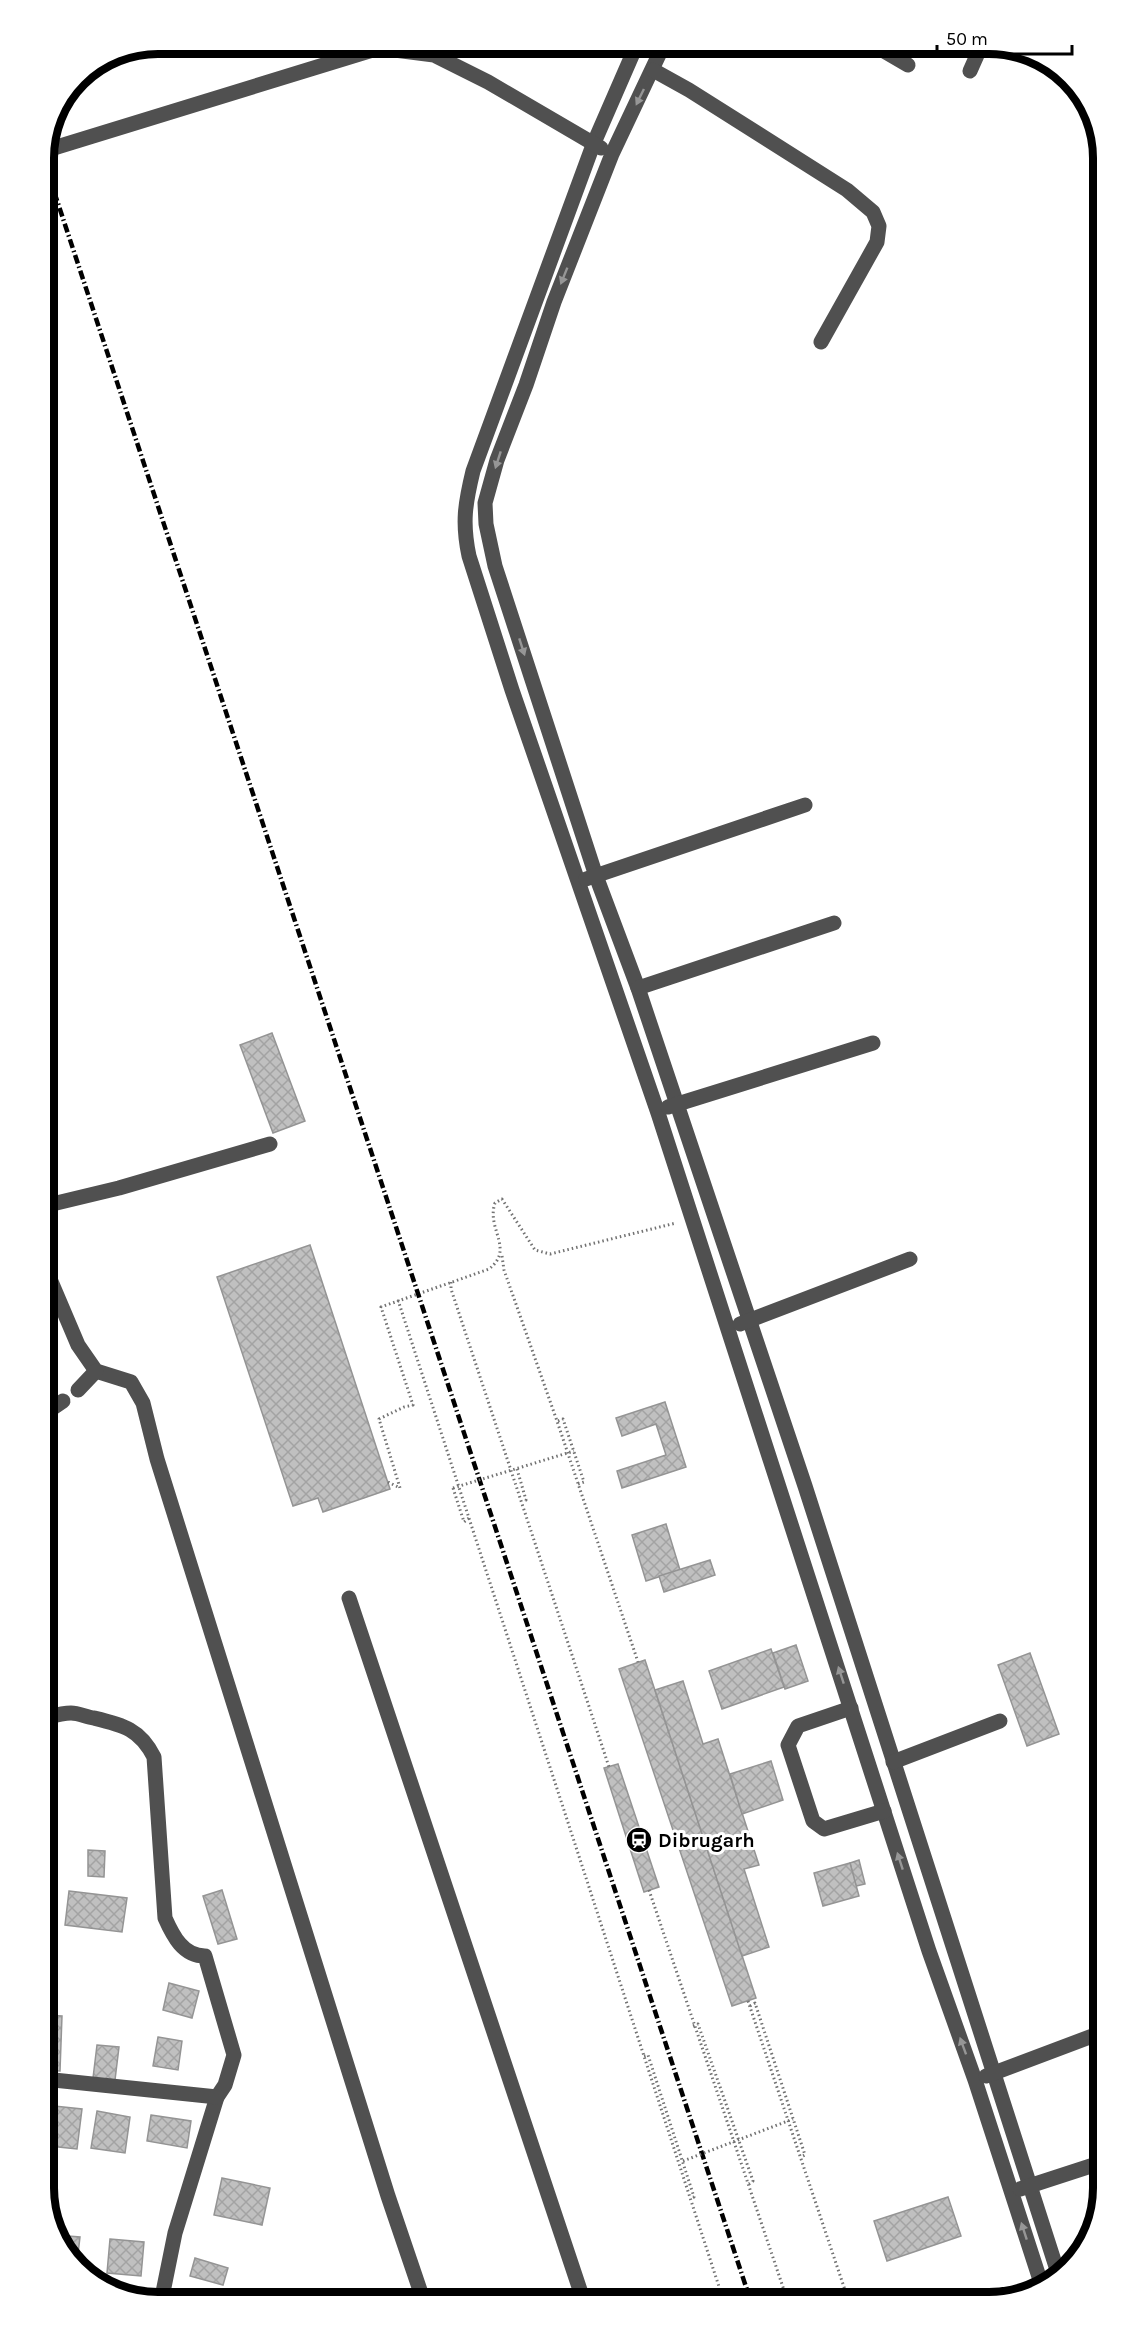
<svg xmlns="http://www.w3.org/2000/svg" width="1147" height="2346" viewBox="0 0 1147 2346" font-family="Karla,sans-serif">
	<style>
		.building { fill: url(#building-cross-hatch); stroke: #949494; stroke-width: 1.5 }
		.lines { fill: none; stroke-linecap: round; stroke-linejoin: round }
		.path { stroke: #727272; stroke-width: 3; stroke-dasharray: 1.5 3; stroke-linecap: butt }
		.minor { stroke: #505050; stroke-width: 15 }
		.rail { stroke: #000; stroke-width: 4.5; stroke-dasharray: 9 3 1.5 3; stroke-linecap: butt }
		.path-bridge { stroke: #727272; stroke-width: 3; stroke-dasharray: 1.5 3; stroke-linecap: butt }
		.oneway { fill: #969696 }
		.labels { text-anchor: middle; stroke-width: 6; stroke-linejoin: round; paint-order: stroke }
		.poi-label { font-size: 20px; font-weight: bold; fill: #000; stroke: #fff; text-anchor: start }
		.rim { fill: none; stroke: #000; stroke-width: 8 }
	</style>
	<defs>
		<pattern id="building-cross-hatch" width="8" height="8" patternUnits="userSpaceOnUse" patternTransform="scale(1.5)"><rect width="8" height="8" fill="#c0c0c0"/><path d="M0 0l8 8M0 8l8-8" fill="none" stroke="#a3a3a3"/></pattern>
	</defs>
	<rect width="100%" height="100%" fill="#fff"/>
	<g class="building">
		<path d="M272,1033l33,88 -32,12 -33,-88z"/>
		<path d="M310,1245l80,244 -67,23 -5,-14 -25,8 -76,-229z"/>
		<path d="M665,1402l21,65 -64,21 -5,-17 49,-16 -10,-31 -34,12 -6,-18z"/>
		<path d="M666,1524l14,46 -34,11 -14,-46z"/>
		<path d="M710,1560l5,15 -51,17 -5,-16z"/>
		<path d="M796,1645l12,36 -23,8 -12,-36z"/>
		<path d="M771,1649l13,38 -62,22 -13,-38z"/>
		<path d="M1030,1653l29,81 -32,12 -29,-81z"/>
		<path d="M645,1660l111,338 -24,8 -113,-337z"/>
		<path d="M683,1681l20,63 15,-5 41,126 -15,4 25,78 -27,9 -87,-266z"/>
		<path d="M771,1761l12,39 -41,14 -12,-40z"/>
		<path d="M618,1764l41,123 -15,5 -40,-124z"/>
		<path d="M44,1782h2l5,62 -7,1z"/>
		<path d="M88,1850l17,1 -1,26 -16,-1z"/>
		<path d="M859,1860l6,24 -9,2 -6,-23z"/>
		<path d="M850,1863l9,33 -36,10 -9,-33z"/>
		<path d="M222,1890l15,49 -19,5 -15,-48z"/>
		<path d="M69,1891l58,7 -5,34 -57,-7z"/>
		<path d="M44,1896h4l-4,37z"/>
		<path d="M169,1983l30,8 -7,27 -29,-8z"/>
		<path d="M44,2015l18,1 -2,55 -16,-1z"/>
		<path d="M158,2037l24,4 -4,29 -25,-4z"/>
		<path d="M97,2045l22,2 -4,33 -22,-2z"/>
		<path d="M54,2106l28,3 -5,40 -28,-3z"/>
		<path d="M97,2111l33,6 -5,36 -34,-5z"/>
		<path d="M151,2115l40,6 -4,27 -40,-7z"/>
		<path d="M222,2178l48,10 -8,37 -48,-10z"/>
		<path d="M948,2197l13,39 -74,25 -13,-40z"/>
		<path d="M55,2235l25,2 -3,25h-2z"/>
		<path d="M110,2239l34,3 -3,34 -34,-3z"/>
		<path d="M195,2258l33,10 -5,17 -33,-9z"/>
		<path d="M116,2289l22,2v6z"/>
	</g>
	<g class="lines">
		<g class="path">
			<path d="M502,1256l2,14 53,151 81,241"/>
			<path d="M451,1282v7l158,478"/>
			<path d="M398,1300l326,1002"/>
			<path d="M558,1421l5,-2 21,63 -6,2"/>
			<path d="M517,1469l9,31 -3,1"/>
			<path d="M388,1482l12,6 -21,-69 25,-12 9,-2 -32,-98 108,-38c26,-20 -3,-40 6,-66l7,-4 33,51 15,4 126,-31"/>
			<path d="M453,1488l11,34 5,-4"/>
			<path d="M649,1890l139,412"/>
			<path d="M748,2001l101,301"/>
			<path d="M750,2006l5,-3 50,152 -4,2"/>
			<path d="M693,2026l5,-2 55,157 -4,3"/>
			<path d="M644,2056l4,-1 46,142 -4,1"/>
		</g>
		<g class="minor">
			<path d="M313,44l25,16"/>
			<path d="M637,44l-44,101 -120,326c-8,33 -11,52 -4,85l43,134 146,423 271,838 46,129 67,206"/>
			<path d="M664,44l-52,110 -58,148 -28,83 -29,75 -12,43 1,21 9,42 101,310 42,112 167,498 253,787"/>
			<path d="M872,44l36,21"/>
			<path d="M653,70l36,20 158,100 26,22 6,14 -2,16 -56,100"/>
			<path d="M970,71l12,-27"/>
			<path d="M44,151l335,-103 55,7 54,27 113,66"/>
			<path d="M1100,377l3,1"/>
			<path d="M586,879l219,-74"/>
			<path d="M638,988l196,-65"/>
			<path d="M668,1107l205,-64"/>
			<path d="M44,1206l75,-18 151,-44"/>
			<path d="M44,1265l34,80 18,26 35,11 12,21 14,56 231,737 36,106"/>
			<path d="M740,1324l170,-65"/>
			<path d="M78,1390l18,-19"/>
			<path d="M44,1414l19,-13"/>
			<path d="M349,1598l235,704"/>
			<path d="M851,1708l-53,18 -10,19 25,76 11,8 60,-18"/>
			<path d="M44,1718c8,-2 18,-5 27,-5 8,0 15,4 23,5 29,7 46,11 60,39l11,161c8,18 18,38 40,38l29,99 -9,30 -8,12 -42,136 -14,69"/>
			<path d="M893,1762l107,-41"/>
			<path d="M986,2076l117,-44"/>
			<path d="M44,2079l173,18"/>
			<path d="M1020,2189l83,-27"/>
		</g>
		<path class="rail" d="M44,161l707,2141"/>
		<g class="path-bridge">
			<path d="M453,1488l121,-37"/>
			<path d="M683,2161l110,-42"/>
		</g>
	</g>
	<defs><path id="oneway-solid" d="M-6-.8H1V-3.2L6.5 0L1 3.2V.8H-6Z" transform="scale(1.5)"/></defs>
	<g class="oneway">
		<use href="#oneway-solid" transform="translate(640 97) rotate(116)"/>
		<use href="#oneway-solid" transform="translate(564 276) rotate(112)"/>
		<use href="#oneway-solid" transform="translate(498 460) rotate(108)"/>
		<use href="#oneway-solid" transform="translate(522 647) rotate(72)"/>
		<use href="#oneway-solid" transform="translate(841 1675) rotate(-108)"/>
		<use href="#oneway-solid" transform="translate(900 1861) rotate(-108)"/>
		<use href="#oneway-solid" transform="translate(963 2046) rotate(-110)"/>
		<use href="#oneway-solid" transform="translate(1024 2231) rotate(-108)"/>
	</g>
	<defs>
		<g id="station-disc" transform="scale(1.35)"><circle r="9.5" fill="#000" stroke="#fff"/><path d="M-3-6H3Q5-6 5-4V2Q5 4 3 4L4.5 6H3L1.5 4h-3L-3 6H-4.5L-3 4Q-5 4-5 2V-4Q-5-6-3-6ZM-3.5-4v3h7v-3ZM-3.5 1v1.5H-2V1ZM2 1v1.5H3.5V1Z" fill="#fff"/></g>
	</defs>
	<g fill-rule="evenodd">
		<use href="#station-disc" x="639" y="1840"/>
	</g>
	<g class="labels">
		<g class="poi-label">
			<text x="658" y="1847">Dibrugarh</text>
		</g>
	</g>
	<path d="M0 0H1147V2346H0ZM158 54H989A104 104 0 0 1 1093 158V2188A104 104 0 0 1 989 2292H158A104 104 0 0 1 54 2188V158A104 104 0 0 1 158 54Z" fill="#fff" fill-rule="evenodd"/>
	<path class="rim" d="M158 54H989A104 104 0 0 1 1093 158V2188A104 104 0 0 1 989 2292H158A104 104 0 0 1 54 2188V158A104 104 0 0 1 158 54Z"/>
	<path d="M937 45v9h135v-9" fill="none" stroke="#000000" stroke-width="3"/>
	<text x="946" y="45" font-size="18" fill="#000000" stroke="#ffffff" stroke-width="4.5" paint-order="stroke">50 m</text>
</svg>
